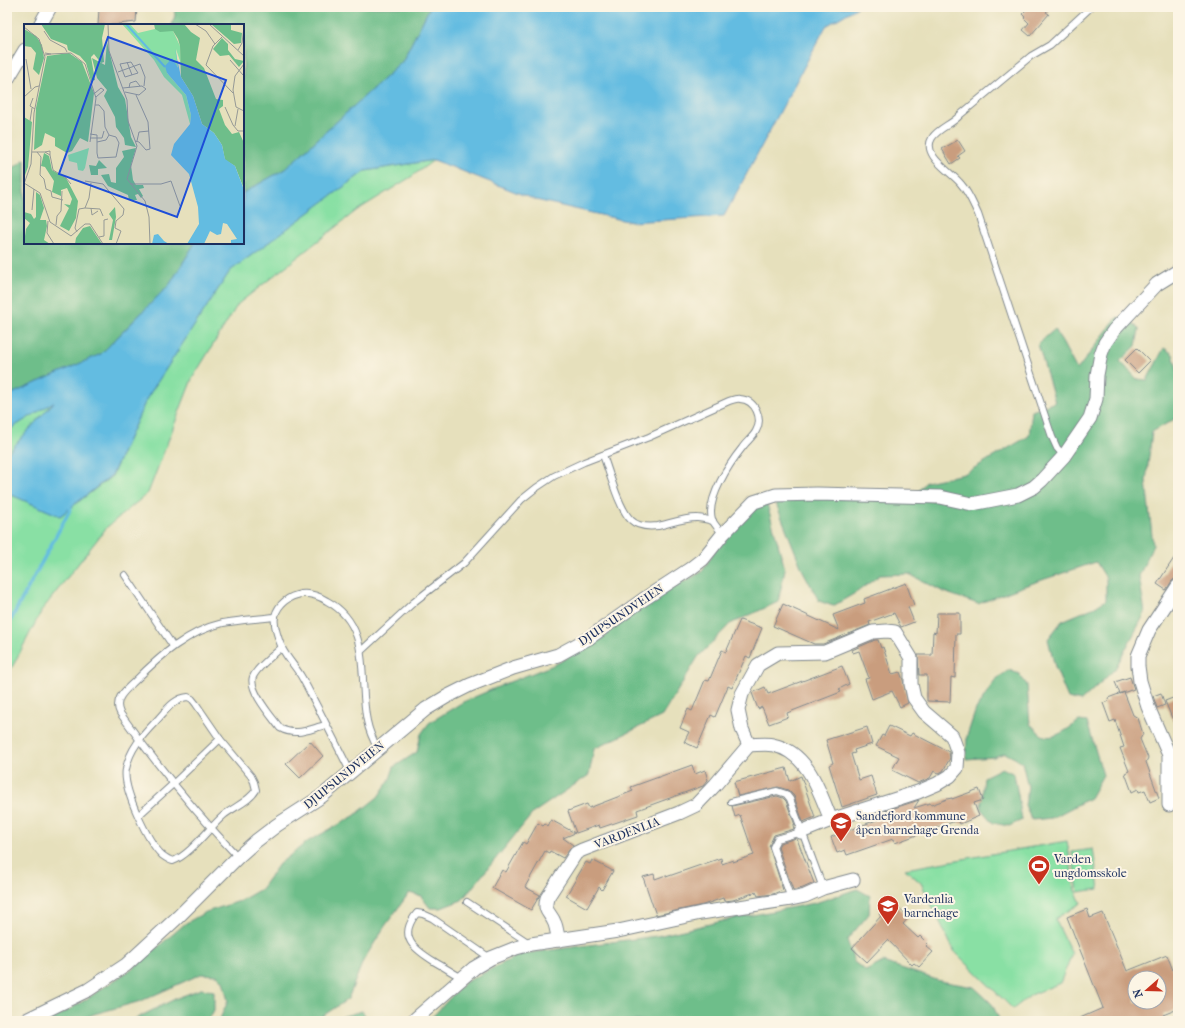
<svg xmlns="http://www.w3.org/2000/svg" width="1185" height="1028" viewBox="0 0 1185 1028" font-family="'IM FELL French Canon',serif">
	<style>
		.green { fill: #89e0a4; stroke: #528881 }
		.forest { fill: #6ebe8a; stroke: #447674 }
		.water { fill: #63bce1; stroke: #3f76a0 }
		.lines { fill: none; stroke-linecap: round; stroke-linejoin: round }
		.stream { stroke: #63bce1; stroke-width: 3.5 }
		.building { fill: #c99d7e; fill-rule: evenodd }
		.lane-casing { stroke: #80888d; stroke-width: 8 }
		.street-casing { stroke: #80888d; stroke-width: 15 }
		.lane { stroke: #fff; stroke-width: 6 }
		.street { stroke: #fff; stroke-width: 13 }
		.labels { text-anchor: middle; stroke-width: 4; stroke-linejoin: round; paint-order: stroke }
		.street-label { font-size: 12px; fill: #1b2f5e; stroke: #fcf5e5 }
		.poi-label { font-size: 12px; fill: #1b2f5e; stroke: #fcf5e5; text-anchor: start }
		.inset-river { fill: none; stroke: #63bce1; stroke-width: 2 }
		.inset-road { fill: none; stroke: #959996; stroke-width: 1 }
		.view { fill: #1d4ed8; fill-opacity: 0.15; stroke: #1d4ed8; stroke-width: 2 }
		.inset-edge { fill: none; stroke: #1b2f5e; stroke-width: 2 }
	</style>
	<rect width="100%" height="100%" fill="#fcf5e5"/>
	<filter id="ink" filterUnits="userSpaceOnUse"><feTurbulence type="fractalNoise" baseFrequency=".025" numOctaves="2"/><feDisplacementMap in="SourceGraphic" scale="8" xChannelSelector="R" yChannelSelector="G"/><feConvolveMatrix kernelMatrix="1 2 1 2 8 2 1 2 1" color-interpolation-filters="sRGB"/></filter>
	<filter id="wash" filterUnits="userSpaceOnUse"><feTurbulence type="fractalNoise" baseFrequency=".012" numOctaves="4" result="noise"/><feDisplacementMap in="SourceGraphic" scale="16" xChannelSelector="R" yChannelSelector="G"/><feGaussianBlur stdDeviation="0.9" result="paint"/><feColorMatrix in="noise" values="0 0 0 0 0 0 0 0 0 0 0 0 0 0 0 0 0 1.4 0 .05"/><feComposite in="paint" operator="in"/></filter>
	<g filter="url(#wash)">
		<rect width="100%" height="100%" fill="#e6e0bc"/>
		<g class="green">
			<path d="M434,160l-23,17 -55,34 -118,93 -46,75 -44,114 -41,34 -65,83 -35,67v-184l53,23 52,-40 35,-78 83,-127 135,-100z"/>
			<path d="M56,400l-49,54v-23z"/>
			<path d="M1067,841l8,49 6,13 -26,16 17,35 -12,29 -29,12 -18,14 -59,-58 -33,-68 -16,-14z"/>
			<path d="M1093,849l6,40 -21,3 -6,-40z"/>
		</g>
		<g class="forest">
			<path d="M174,7h256l-28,55 -117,107 -42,24v-168h-71l3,-10z"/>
			<path d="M25,159v84h170l-25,41 -69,70 -94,42v-223z"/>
			<path d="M1117,317l13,3 9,9 -3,17 -16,15 17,18 10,1 17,-32 9,6 5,18v45l-26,15 -6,49 7,64 -14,31 6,37 -30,56 -34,32 -13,-3 -13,-31 -7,-28 14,-18 33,-14 11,-7v-22l-10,-16 -75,25 -43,17 -34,-12 -35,-18 -29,1 -23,17 -24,14 -14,-5 -17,-32 -27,-68 5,-4 179,4 -2,-7 -39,-2 8,-10 38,-8 65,-38 3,-25 23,-9 -17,-58 17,-15 22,41z"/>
			<path d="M767,504l18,65 -7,33 -48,22 -32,33 -36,59 -68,33 -5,26 -56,38 -71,87 -21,8h-11l-9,-12 -12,-3 -24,33 -22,35 -15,38 -33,22h-96l9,-20 -5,-20 -6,-6 -16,-1 -60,27 -47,13 -17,7h-27l32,-19 51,-34 53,-45 20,-11 34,-11 21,-12 18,-25 28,-22 47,-26 24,-19 12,-18 4,-12 23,-15 4,-18 8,-11 34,-21 44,-19 49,-19 43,-24 52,-41 51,-27 25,-42 14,-17z"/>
			<path d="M1009,670l10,4 8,11 3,39c4,3 8,8 12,11 12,6 27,-7 37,-14l8,1 16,53 -13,23 -38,20 -20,2 -7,-15 3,-18 -6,-25 -17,-9 -11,4 -28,2 1,-23 9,-27 19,-29z"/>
			<path d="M1002,768l12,6 4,21 4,25 -13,6 -16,-3 -12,-14 3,-32z"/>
			<path d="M857,889l13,7 -1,18 -22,26 7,22 12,9 17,-9 57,19 34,6 18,17 8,17h-573l9,-8 28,-30 57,-29 136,-18 75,-17 83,-16z"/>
			<path d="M201,989l13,2v19l-6,11h-77l46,-23z"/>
			<path d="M362,1011l7,10h-33l8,-5z"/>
		</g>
		<path class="water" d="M430,7h428l-32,19 -102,190 -93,6 -95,-22 -102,-40 -69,11 -135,100 -83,127 -35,77 -52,41 -53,-23v-39l47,-52 -47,29v-35l94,-42 69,-70 25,-41h48v-50l42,-24 117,-107z"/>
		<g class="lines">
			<path class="stream" d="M7,627l64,-119"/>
		</g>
		<g id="blocks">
			<g class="building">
				<path d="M101,7h36l-1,15 -18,2v1h-20l1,-16 2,1z"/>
				<path d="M1029,7h22l-5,5 3,2 -19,22 -7,-6 6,-7 -5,-5 1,-1 -3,-3z"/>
				<path d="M958,140l7,11 -7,5 2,2 -9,6 -9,-15z"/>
				<path d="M1137,348l13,13 -12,12 -13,-13z"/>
				<path d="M1178,552v24l-6,5 -6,9 -9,-6z"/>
				<path d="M906,583l8,22 -6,2 6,15 -13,5 -7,-14 -25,9 1,3 -47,19h-9l-41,-18 10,-22 56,26 -6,-15 32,-12 -1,-4z"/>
				<path d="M937,613h23v21h-4l-1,44 -4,-1 -1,25 -23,-1v-26h-8l-1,-20h14l1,-23 3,1z"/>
				<path d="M740,620l22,8 -12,30 -4,-2 -14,32 -4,-2 -13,31 -4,-2 -14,33 -13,-6 5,-10 -9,-4 8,-19 4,2 13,-31 4,1 13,-31 4,2z"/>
				<path d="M875,640h3l3,8 2,-1 9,27 8,-2 3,8 5,23 -8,4 -8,-16 -20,8 -7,-20 4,-1 -10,-27 -6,2 -1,-3z"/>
				<path d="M842,666l7,18 -10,5 2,3 -54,21 1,4 -19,7 -7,-17 -4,2 -6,-16 13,-6 3,7z"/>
				<path d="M1130,677l4,12 -14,5 -5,-12z"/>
				<path d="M1124,692l9,23 5,3 5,16 -3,5 8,19 -2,4 13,36 -9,4 -5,-12 -6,2 -1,-3 -6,3 -7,-19 4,-2 -9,-23 4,-1 -9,-27 -5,2 -7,-19 6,-2 -1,-3z"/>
				<path d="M1161,693l4,12 -8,3 -4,-12z"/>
				<path d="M1178,696v37l-13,-32z"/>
				<path d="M889,726l21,10 2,-3 37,19 1,6 -7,13 -4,2 -5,-2 -4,7 -12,5 -26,-13 7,-13 -23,-11 6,-11 2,1z"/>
				<path d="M867,727l5,17 -18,6 1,3 -4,1 8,26 12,-4 6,19 -35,12 -13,-42 4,-2 -7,-23z"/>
				<path d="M310,741l13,15 -23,22 -14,-14z"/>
				<path d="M692,765l3,9 10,-4 3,10 -5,6 -66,24 1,5 -38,13 -1,-3 -23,8 -8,-22 19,-7 2,4 44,-17 -2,-4z"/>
				<path d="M786,768l4,13 11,-5 14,41 -12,5 -9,-26 -6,-6 -10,-3 -40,9 -4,-14z"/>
				<path d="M979,789l4,11 -9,3 5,13 -19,8 -2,-4 -63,23 -2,-4 -46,16 -2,-5 -8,3 -6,-16 56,-21 -2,-5 34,-11 -5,8 16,-5 1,2 16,-6 5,-1v1z"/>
				<path d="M777,796l6,2 3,3 9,24h-2l1,4 -20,6 -5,11 14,44 -10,4 -15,2 -2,-4 -23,8 -9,1 -1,-3 -20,7 -47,10 -13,-38 11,-3 1,5 11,-4v2l55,-19 1,6 11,-4v2l21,-7 -14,-40 -5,2 -3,-11z"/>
				<path d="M551,820l24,13 -12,5 10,7 -10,13 -13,-7 -1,2 -4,-2 -20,36 15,8 -9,15 -39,-22 10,-18 4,2 17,-30 3,2 12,-21 5,3 2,-2 3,2z"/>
				<path d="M796,838l1,1 17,44 -11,5 -10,2 -15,-43 2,-4z"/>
				<path d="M592,860l21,11 -11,19 -3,-3 -12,21 -21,-12 20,-34 4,2z"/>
				<path d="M894,903l15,14 -6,7 15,14 2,-2 8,8 -2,2 7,6 -14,15 -5,-4 -2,2 -24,-25 -21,22 -15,-14 29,-32 -2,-2 9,-9 2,2z"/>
				<path d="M1087,909l3,9 13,-5 24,58 40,-16 11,28v26l-15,6 2,6h-92l30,-13 -36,-91zM1135,978h24v24h-24z"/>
			</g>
		</g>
	</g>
	<g filter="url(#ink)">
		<use href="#blocks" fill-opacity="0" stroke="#80888d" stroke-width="1"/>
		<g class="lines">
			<g class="lane-casing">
				<g id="lane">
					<path d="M603,455c6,16 16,54 28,65 7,7 18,7 27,6 13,-3 26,-8 39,-8 5,0 11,2 16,3"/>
					<path d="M1064,456l-7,-8 -5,-11 -74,-223c-5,-10 -9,-21 -17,-30 -9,-12 -40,-28 -29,-46 6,-10 21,-14 28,-23l71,-59 19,-11 41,-38"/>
					<path d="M125,575l48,71"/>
					<path d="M282,647c-8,8 -25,20 -29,30 -5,13 19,40 27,51 16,9 29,1 46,-3"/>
					<path d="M361,651l53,-49 50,-39 57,-63 15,-12 18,-12 30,-14 65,-25 80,-36c3,-1 8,-3 11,-2 16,1 23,20 16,32 -3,6 -10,11 -14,17 -12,15 -36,51 -30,71 2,6 8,11 11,15"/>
					<path d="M188,697l4,2 4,5 24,35 31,37 3,6 2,8c-6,11 -22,17 -32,25 -14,12 -34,40 -51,46 -4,-1 -7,-3 -11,-6 -14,-13 -40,-67 -36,-86 4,-22 19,-36 33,-51 8,-9 16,-20 29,-21z"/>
					<path d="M351,773c-11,-22 -22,-43 -33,-65 -6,-11 -11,-22 -17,-32 -6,-10 -14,-18 -19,-28 -3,-7 -9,-24 -7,-32 3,-12 14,-20 26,-22 9,-1 18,2 26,7 46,25 31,77 40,120 2,10 6,19 11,28"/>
					<path d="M731,802l46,-11 9,3 4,5 33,89"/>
					<path d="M139,815l34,-31 47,-45"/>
					<path d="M238,857c-43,-45 -82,-93 -118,-144 -7,-14 6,-23 15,-32 25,-25 53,-50 88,-58 17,-3 35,-4 52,-6"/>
					<path d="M791,899l-18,-52 4,-8 24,-7"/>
					<path d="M467,902l62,41"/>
					<path d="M462,978c-9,-5 -18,-11 -27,-16 -21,-13 -38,-25 -18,-49l6,1 9,4 58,40"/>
				</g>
			</g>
			<g class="street-casing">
				<g id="street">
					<path d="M40,25l10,-18"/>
					<path d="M7,80l18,-30"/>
					<path d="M1169,805v-50l-21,-48 -8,-26 -2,-15v-10l11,-26 29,-44"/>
					<path d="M801,832l30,-12 87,-28 19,-8 13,-8 7,-8 1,-15 -6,-17 -28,-24 -10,-14 -3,-14v-26l-16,-26 -8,-1 -14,1 -48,20 -47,1 -20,12 -16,29 -4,16 4,19 7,16c7,0 17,-2 24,0 35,7 46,46 58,75"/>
					<path d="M559,940c-2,-5 -2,-11 -4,-16 -4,-12 -12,-11 -8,-26l29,-45 6,-3 97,-37 17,-8 19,-20 34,-40"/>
					<path d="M24,1021l64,-31 38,-25 52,-48 60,-60 18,-16 21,-16 45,-29 104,-87 20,-12 24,-12 43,-17 45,-13 31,-17 55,-39 46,-30 13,-10 20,-25 31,-32 22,-7 41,-1 123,3 32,7 46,-9 16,-8 8,-7 22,-24 26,-38 6,-19 1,-24 4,-21 4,-11 9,-13 43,-46 21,-13"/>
					<path d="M413,1021l61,-53 17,-10 25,-10 15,-4 87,-13 83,-18 90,-14 14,-3 18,-8 30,-8"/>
				</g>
			</g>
			<use href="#lane" class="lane"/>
			<use href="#street" class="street"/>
		</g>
	</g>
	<defs>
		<g id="school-pin" transform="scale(1.15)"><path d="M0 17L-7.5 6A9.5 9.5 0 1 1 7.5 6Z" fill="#c8321e" stroke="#fcf5e5"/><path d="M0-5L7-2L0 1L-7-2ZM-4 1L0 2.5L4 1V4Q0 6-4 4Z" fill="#fff"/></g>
		<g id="stadium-pin" transform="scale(1.15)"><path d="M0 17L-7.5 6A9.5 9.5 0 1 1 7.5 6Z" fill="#c8321e" stroke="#fcf5e5"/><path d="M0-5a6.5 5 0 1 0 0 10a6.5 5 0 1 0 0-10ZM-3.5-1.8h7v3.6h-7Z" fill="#fff"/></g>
	</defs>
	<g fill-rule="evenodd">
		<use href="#school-pin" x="841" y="823"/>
		<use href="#stadium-pin" x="1039" y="866"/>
		<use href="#school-pin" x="888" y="906"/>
	</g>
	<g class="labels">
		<g class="street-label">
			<text transform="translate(621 615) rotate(-34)" y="4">DJUPSUNDVEIEN</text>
			<text transform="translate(344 775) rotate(-39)" y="4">DJUPSUNDVEIEN</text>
			<text transform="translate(627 833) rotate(-21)" y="4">VARDENLIA</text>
		</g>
		<g class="poi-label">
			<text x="856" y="820">Sandefjord kommune<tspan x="856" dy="14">åpen barnehage Grenda</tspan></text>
			<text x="1054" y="863">Varden<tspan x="1054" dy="14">ungdomsskole</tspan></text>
			<text x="904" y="903">Vardenlia<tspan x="904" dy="14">barnehage</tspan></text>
		</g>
	</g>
	<g transform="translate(24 24)">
		<rect width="220" height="220" fill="#e6e0bc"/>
		<path d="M98,0h8l8,9 17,-4 18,2 7,15 1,18 -5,-15 2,21 -11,3 19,22 5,20 -1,9 -8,-29 -18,-18 -10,-17zM65,124l-4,20 -2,3 -5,-1 -1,-7 -8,-2 -1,-6z" fill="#89e0a4"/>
		<path d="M17,0h64l-3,14 2,24 -3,1 -7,-9 -3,3 4,23 -4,1 -5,-18 -6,-7 -12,-6 -1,-5 -16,-6zM130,0h30l7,8 9,6 -4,22 8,8 12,31 7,1v6l-4,3 6,16 7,9 7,-2 5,11v46l-9,-23 -10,-6 -3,-15 -8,-12 -12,-9 -9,-28 -12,-19 -1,-31 -2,-7 -5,-8 -13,1 -5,-3zM187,0h20v6l11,3 -1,10 -7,1zM0,5l12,7 6,9 2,13 -5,17 -6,-6 3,-16 -5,-6 -7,-1zM198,14l6,6v6l7,9 9,2 -5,6 -10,-12 -9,1 -7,-7zM83,18l11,45 7,12 6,38 5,10 -11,-2 -1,-7 -8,-11 -1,-10 -11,-21 3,-6 -10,-12 -5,-20 13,7zM45,29l13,9 12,31 -6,49 -8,-4 -8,13 -5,2 -12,-7v-8l-10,-5 -3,12 -8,5 2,-42 11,-52zM0,93l8,5 -4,45 -4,11zM112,124l-5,17 2,15 3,5h7l1,3 -5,1 4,7 -2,2 -3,-4 -3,1 2,5h-8l-1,-5 -20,-9 -7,-11 8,-1 2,8 5,1v-15l8,-11 -2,-6zM20,129l5,3 3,14 14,8 12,23 -2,17 -7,13 -9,-5 9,-18 -5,-4 6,1 2,-6 -5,-11 -6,2v6l-9,-4 2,-11 -9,-14 -4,-1zM75,136l8,8 -9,1v6h-7l-2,-10 7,1zM12,168l4,3 4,13 -4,12h6l1,6 -3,14 6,4 -26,-1 2,-14 4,-6 -6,-5v-6l7,2 3,5 2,-2zM91,183l1,10 -4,23h-3l4,-20 -4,-6zM66,202l12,18h-27l1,-6 7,-10z" fill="#6ebe8a"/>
		<path d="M151,25l6,28 12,19 9,28 12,9 8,12 3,14 10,7 8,21 1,57h-13v-4l6,-1 -10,-15 -4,-1 -2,11 -4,1 -7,-4 -6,13h-17l12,-20 -1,-17 -9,-33 -18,-19 3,-11 16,-20 1,-9 -5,-20 -19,-22 -2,-7 7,-8 6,10zM134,210l6,7 5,3h-17l2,-9z" fill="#63bce1"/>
		<path class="inset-river" d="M102,0l39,43"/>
		<path class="inset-road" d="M84,0l1,27 18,49 1,21 9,25 -10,33 18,22 4,16 1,27M171,0l11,7 9,13M185,0l35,32M0,3l15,12 6,18 -11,56 -3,51 -7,20M20,7l6,9 15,8 2,4M198,13l-9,9 -7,19 27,28M214,26l4,-7 2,-16M21,29l6,1 -6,1M27,30l20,-1 14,11 11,34 -6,44M2,35l5,30M206,36l13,15M103,38l5,13M107,38l7,11 -13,4 -5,-13zM220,40l-9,12 -2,14 3,17 8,4M94,48l22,-8 5,13 -1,9M99,64l19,-2 4,3 -7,6 -14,-3M105,64l1,-5 6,-2 4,5M71,69l6,-5 3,2 -8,7M0,73l11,-10 4,-1M9,74l-3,8 5,3M71,81h4l5,6 1,16 4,8M201,83l8,18 5,6h6M6,97l2,-13M211,102l3,-17M66,110l7,1v18l1,5 18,-1 3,-14 -3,-6 -7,-2 -3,5 -9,2M66,114h12l2,-7M111,117l4,1 7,8 4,-1 -2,-27 -12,-27M113,117l2,-9 10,-1M8,128h13l5,3v-4l-5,1M13,128l4,5 -1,18 4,4 2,10 5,2 1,6 11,3M26,131l3,15 13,8 5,6M61,157l18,3 21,25 -1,6 -7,6 -1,7 6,3 -5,13M0,159l16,10 10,29 21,14 14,-12h5l13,20M106,160h31l10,-3 9,25M61,184l15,1 3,7M67,184l1,7 6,-4M8,186l2,-21M24,197l-1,12 7,11M32,201l1,-9 4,-5 1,-20M53,208l-2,-4 4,-19 6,-1 4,-10 2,-15M75,213l5,-1v-16l4,-1"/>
		<path class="view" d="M84,13l118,43 -49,137 -118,-43z"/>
		<rect width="220" height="220" class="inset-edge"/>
	</g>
	<rect width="1185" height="1028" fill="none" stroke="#fcf5e5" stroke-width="24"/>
	<g transform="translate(1147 990) rotate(250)"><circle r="19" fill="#fcf5e5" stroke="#a2a6af"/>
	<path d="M0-3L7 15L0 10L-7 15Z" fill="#c8321e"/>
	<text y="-6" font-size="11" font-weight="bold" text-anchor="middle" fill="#1b2f5e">N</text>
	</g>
</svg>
